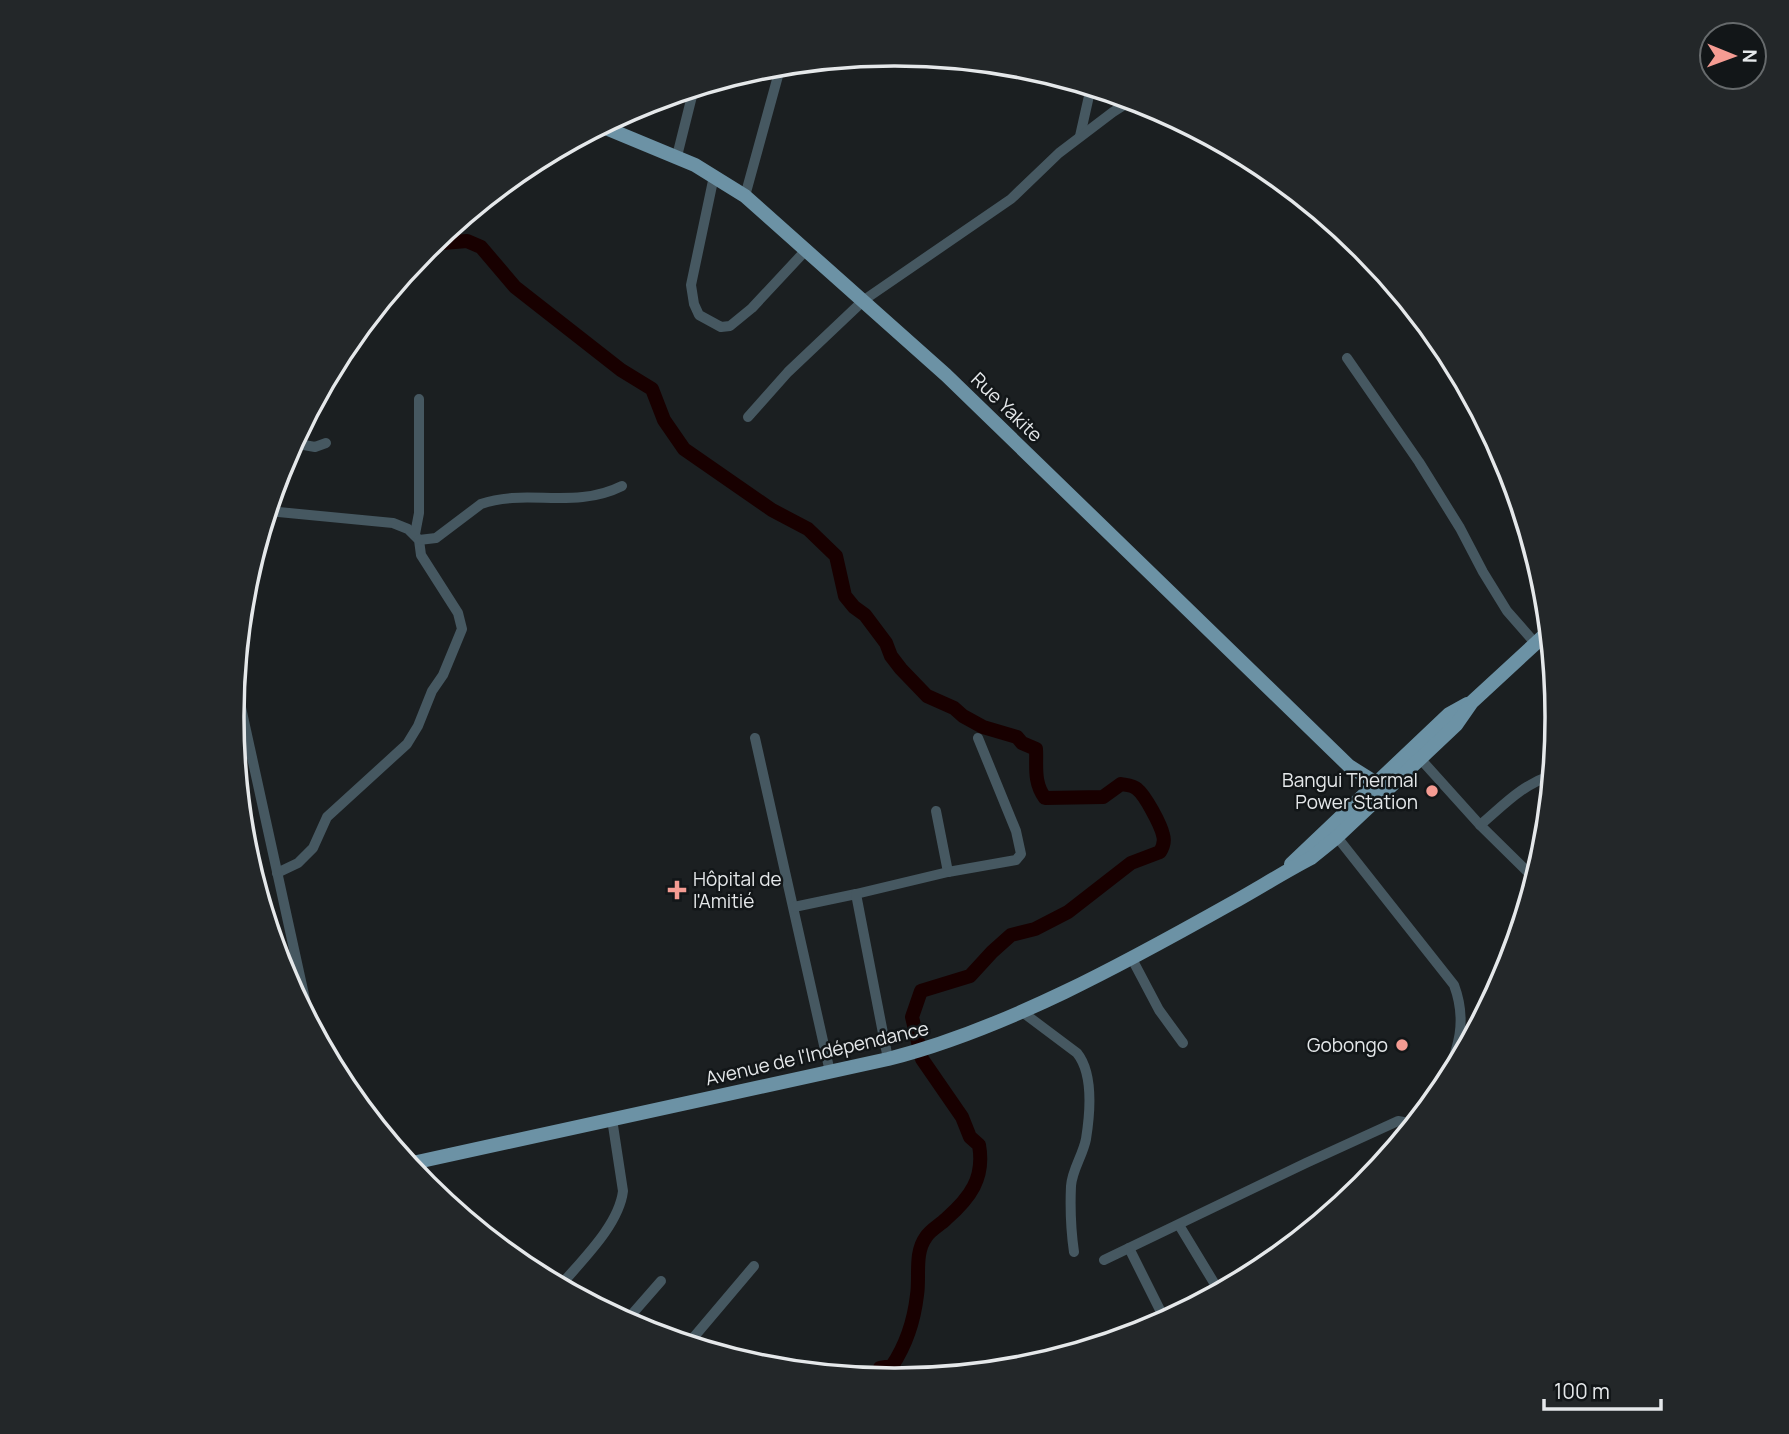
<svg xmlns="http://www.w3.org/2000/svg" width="1789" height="1434" viewBox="0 0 1789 1434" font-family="Manrope,sans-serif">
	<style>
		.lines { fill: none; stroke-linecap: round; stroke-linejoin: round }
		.stream { stroke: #180000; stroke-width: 2.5 }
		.river { stroke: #180000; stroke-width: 14 }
		.minor { stroke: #465861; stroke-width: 10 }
		.major { stroke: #6c92a5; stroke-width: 14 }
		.poi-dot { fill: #f59c93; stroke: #121618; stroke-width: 2.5 }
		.labels { text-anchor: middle; stroke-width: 5; stroke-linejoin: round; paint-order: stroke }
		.street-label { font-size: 19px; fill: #e5e8ea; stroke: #121618 }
		.poi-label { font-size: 19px; fill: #e5e8ea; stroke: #121618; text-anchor: end }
		.rim { fill: none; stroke: #e5e8ea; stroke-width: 3.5 }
	</style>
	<rect width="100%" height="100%" fill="#1b1f21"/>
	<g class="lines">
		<path class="stream" d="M892,1366l12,13"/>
		<path class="river" d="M431,244l36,-3 14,6 34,40 106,83 31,19 12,31 20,29 88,61 36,19 28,27 9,40 9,11 11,8 21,28 5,13 10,13 26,27 27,12 9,8 20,11 34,10 5,6 14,6c1,16 -3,33 9,49l58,-1 18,-13c5,1 12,1 16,5 8,6 24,36 26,46 2,6 0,12 -3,17l-29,11 -63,49 -33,17 -24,6 -19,17 -22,24 -49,15 -9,26 10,42 40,58 8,20 9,8c6,33 -9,53 -33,74 -6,6 -16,11 -20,18 -12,16 -6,40 -9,58 -3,26 -11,50 -25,71l-12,2 -2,10"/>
		<g class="minor">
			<path d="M1080,136l11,-49"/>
			<path d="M677,156l17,-68"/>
			<path d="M714,176l-23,109 3,19 5,11 22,12 9,-1 22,-18 55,-59"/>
			<path d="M745,196l36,-131"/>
			<path d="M1347,358l72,104 41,66 23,44 24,39 28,32"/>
			<path d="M748,417l40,-45 76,-72 147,-101 48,-46 54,-41 19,-12"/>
			<path d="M293,443l22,4 11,-4"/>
			<path d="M268,511l125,12 15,6 11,11 2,15 37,58 4,16 -19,46 -11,16 -14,35 -11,18 -80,73 -14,31 -15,15 -21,10"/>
			<path d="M415,534l4,-21v-114"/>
			<path d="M419,540l17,-2 45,-34c45,-16 93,6 141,-18"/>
			<path d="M235,680l75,342"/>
			<path d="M755,738l75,334"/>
			<path d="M1416,754l64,71 55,54"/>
			<path d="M936,811l12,61"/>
			<path d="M1480,825c25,-21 40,-39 72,-50"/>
			<path d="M1337,837l117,148c15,40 2,67 -12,105"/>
			<path d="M794,907l62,-13"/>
			<path d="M1131,957l28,53 24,33"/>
			<path d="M1021,1011l56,42c17,21 13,61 9,86 -3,16 -14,31 -15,47 -1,22 0,45 3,66"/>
			<path d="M888,1059l-32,-165 92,-22 68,-12 5,-6 -5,-23 -38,-93"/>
			<path d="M1179,1225l40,66"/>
			<path d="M1129,1248l36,72"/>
			<path d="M1104,1260l202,-97 92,-42 16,3"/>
			<path d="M560,1286c22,-26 59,-61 63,-95l-11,-72"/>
			<path d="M626,1321l35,-40"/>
			<path d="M688,1344l66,-78"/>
		</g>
		<g class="major">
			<path d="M601,126l94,39 50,31 201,179 403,391 27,17 9,10"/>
			<path d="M1291,864l158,-150 18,-10"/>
			<path d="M408,1164l480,-105c118,-30 239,-97 344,-156 27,-15 52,-31 79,-45l26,-21 119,-112 16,-23 77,-71"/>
		</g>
	</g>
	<g class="poi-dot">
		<circle cx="1432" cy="791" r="7"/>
		<path d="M673.5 879.5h7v7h7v7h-7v7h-7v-7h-7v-7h7z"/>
		<circle cx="1402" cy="1045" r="7"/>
	</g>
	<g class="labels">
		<g class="street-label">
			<text transform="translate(1007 407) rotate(44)" y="7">Rue Yakite</text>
			<text transform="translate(817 1053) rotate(-13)" y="7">Avenue de l'Indépendance</text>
		</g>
		<g class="poi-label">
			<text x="1418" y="787">Bangui Thermal<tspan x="1418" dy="22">Power Station</tspan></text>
			<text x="693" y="886" text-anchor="start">Hôpital de<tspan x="693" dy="22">l'Amitié</tspan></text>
			<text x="1388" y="1052">Gobongo</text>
		</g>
	</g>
	<path d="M0 0H1789V1434H0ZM894 66H895A650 650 0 0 1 1545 716V718A650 650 0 0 1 895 1368H894A650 650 0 0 1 244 718V716A650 650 0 0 1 894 66Z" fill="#232729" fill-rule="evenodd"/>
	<path class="rim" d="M894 66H895A650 650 0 0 1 1545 716V718A650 650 0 0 1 895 1368H894A650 650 0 0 1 244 718V716A650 650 0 0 1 894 66Z"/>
	<g transform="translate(1733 56) rotate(91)"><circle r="33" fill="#121618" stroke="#666a6c" stroke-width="2"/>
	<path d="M0-5L12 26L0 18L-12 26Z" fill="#f59c93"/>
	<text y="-10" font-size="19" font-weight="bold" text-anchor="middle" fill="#e5e8ea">N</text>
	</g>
	<path d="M1544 1399v10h117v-10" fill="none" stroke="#e5e8ea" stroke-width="3.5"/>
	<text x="1554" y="1399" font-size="21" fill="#e5e8ea" stroke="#121618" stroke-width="5" paint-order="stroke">100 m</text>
</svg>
